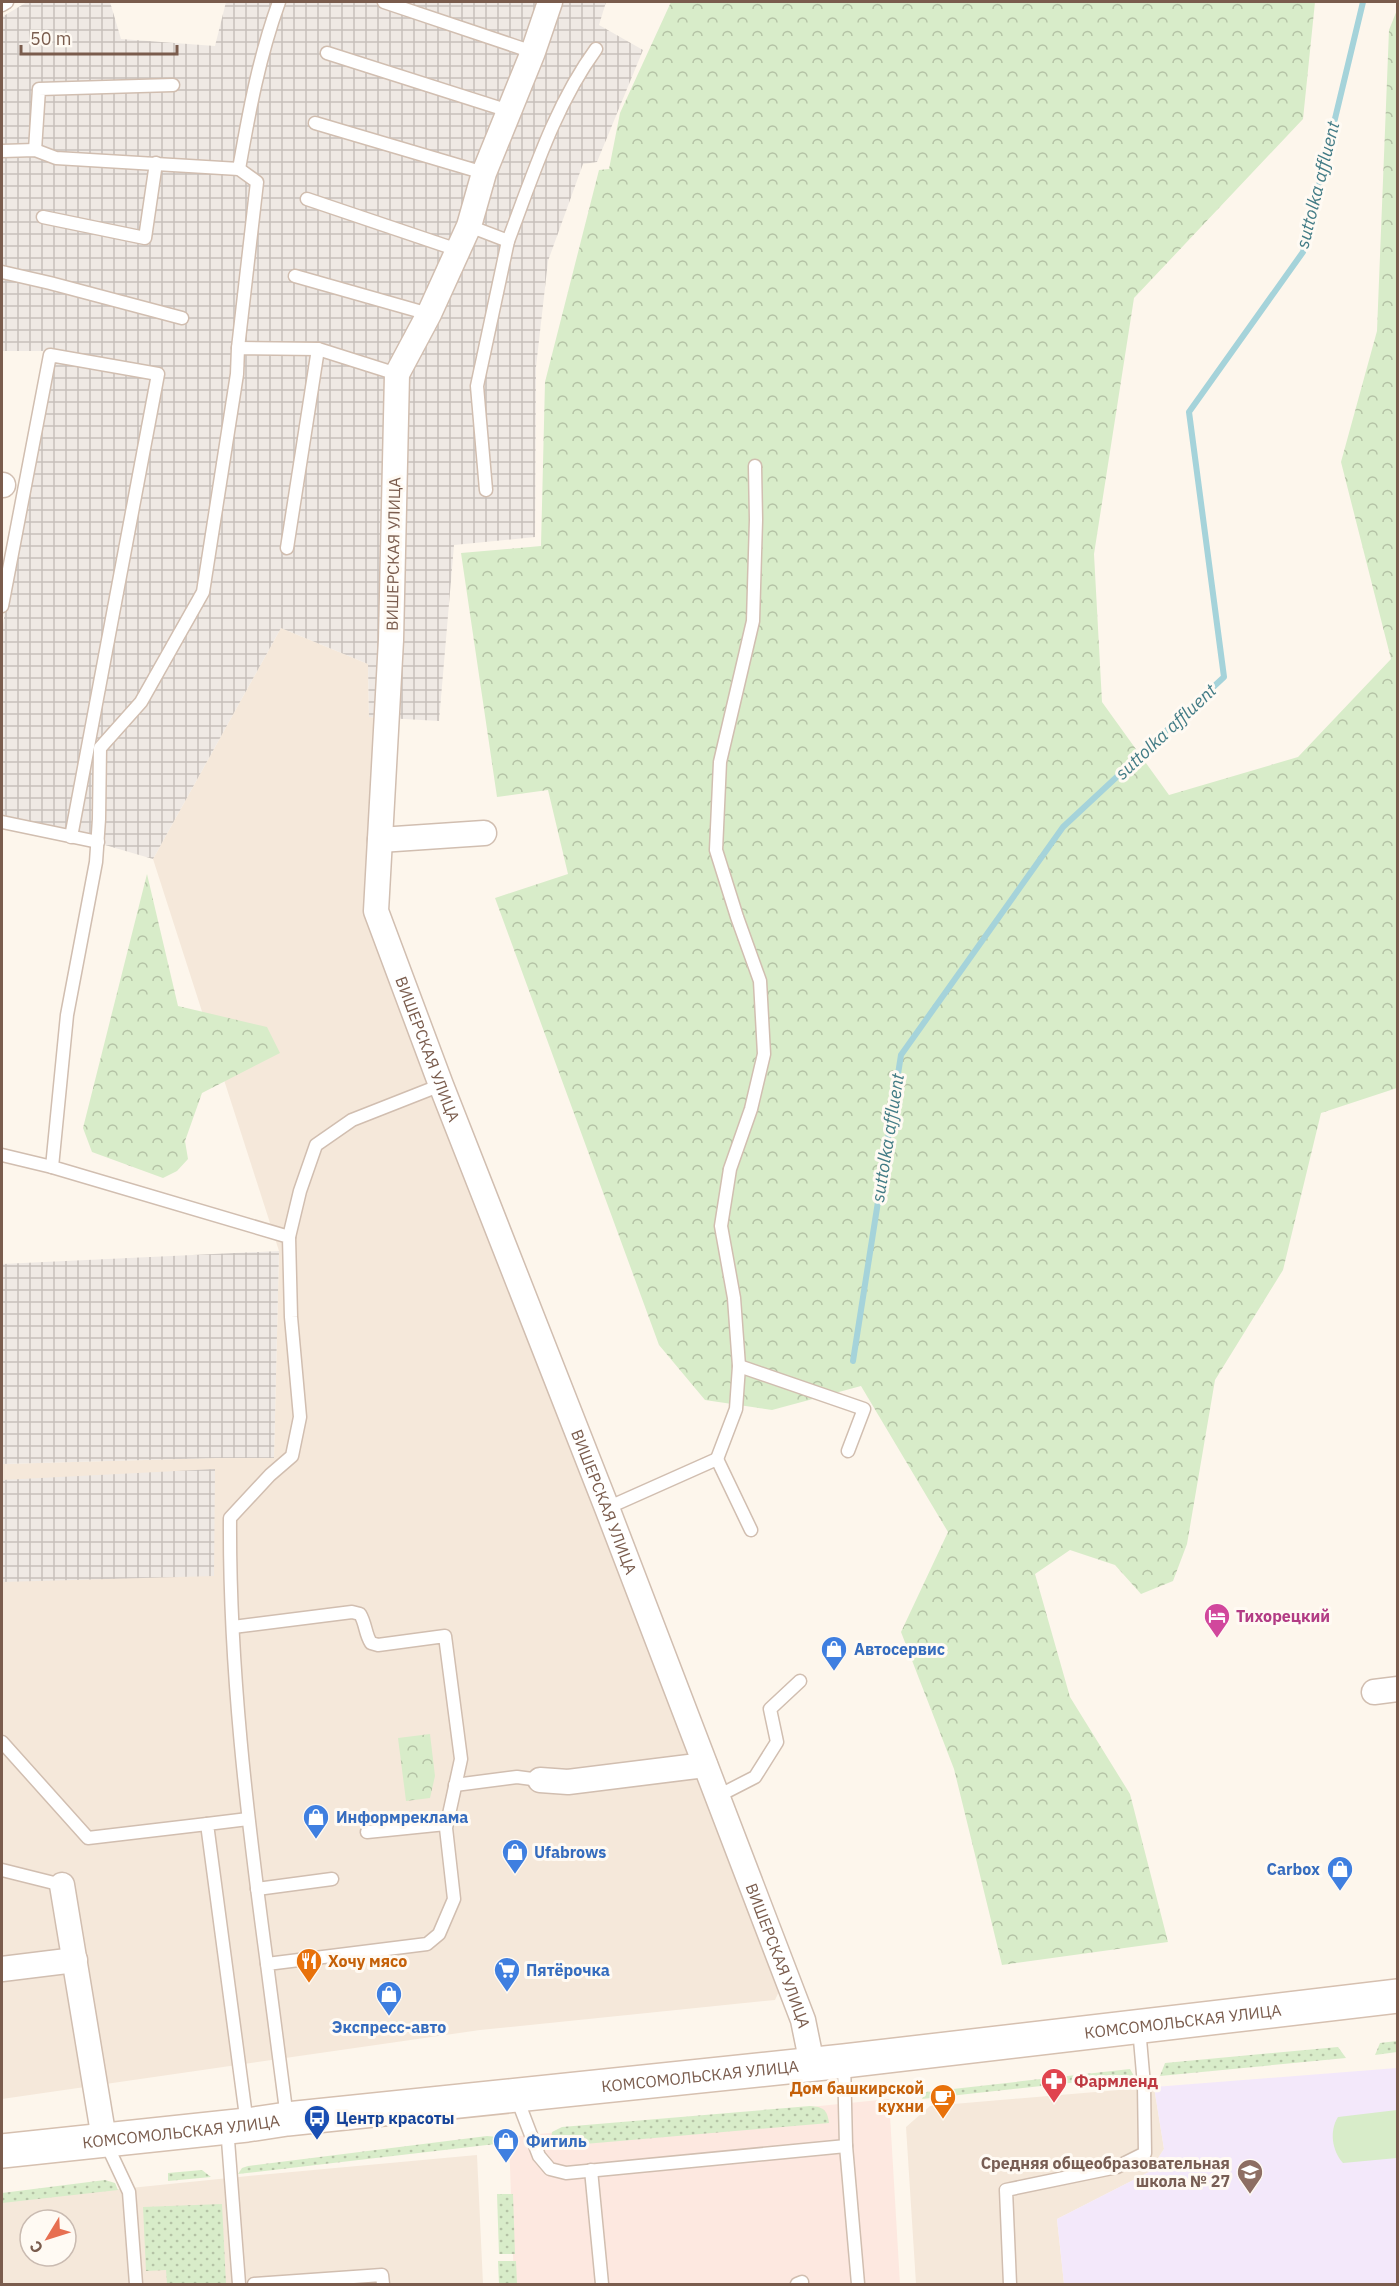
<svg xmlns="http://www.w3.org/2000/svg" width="1399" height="2286" viewBox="0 0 1399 2286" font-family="'IBM Plex Sans',sans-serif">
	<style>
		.residential { fill: #f5e8da; fill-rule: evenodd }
		.commercial { fill: #fde8e0 }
		.industrial { fill: url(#industrial-grid) }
		.education { fill: #f3e8fa }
		.grass { fill: url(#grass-dots) }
		.forest { fill: url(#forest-crowns) }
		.pitch { fill: #d8ecc9 }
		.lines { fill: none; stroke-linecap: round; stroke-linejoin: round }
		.stream { stroke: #a5d3da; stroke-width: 6 }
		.service-casing { stroke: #d1beb0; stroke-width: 15 }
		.minor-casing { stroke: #d1beb0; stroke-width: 27 }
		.secondary-casing { stroke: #d6c0b0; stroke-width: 36 }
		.service { stroke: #fff; stroke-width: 12 }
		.minor { stroke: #fff; stroke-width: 24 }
		.secondary { stroke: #fff; stroke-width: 33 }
		.labels { text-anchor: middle; stroke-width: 6; stroke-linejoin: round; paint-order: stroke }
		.street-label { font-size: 16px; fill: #7a5c4d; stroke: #fffaf3 }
		.hotel-label { font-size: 16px; font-weight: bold; fill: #b23c85; stroke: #fffaf3; text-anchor: start }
		.shop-label { font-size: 16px; font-weight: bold; fill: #366cbe; stroke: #fffaf3; text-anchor: start }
		.food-label { font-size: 16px; font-weight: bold; fill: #c56008; stroke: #fffaf3; text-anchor: start }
		.health-label { font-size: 16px; font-weight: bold; fill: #be3a42; stroke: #fffaf3; text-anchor: start }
		.transit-label { font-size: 16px; font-weight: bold; fill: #164399; stroke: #fffaf3; text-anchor: start }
		.education-label { font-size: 16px; font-weight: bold; fill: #785e54; stroke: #fffaf3; text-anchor: end }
		.water-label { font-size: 18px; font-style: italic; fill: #437c86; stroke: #fffaf3 }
	</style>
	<defs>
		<pattern id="industrial-grid" width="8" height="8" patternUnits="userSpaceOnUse" patternTransform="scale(1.5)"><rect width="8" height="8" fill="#efe9e4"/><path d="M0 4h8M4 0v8" fill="none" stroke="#c7c0bb"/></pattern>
		<pattern id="grass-dots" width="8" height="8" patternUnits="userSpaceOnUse" patternTransform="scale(1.5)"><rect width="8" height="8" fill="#d8ecc9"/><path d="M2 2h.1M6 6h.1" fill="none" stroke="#b4c2a5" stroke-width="1.8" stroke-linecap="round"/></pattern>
		<pattern id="forest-crowns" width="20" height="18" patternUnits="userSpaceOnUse" patternTransform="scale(1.5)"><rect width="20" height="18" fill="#d8ecc9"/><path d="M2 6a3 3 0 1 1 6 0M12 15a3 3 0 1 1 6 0" fill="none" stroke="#b4c2a5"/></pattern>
	</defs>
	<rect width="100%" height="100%" fill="#fdf6ec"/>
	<g class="residential">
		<path d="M281,628l87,36 1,53 13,1 -12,186 412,1081 -7,15 -295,30 -478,69v-635l214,-6h58l5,-207 -126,-392z"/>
		<path d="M1154,2087l10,62 -15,23 -92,47 7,65h-148l-10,-157 24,-21z"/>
		<path d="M477,2155l6,129h-481v-83l257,-26zM30,2220h36v36h-36z"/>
	</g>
	<path class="commercial" d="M889,2099l11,185h-386l-5,-147z"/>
	<g class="industrial">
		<path d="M27,2h83l11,37 94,7 11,-44h380l-7,23 44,25 -46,112 -14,2 -35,97 -12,106 -1,170 -81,8 -15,176 -70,-4 -1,-53 -87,-36 -128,231 -151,-44v-184l43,-280h-43v-334z"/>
		<path d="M279,1251l-5,207h-58l-214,6v-200z"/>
		<path d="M215,1469l-1,107 -212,6v-102z"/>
	</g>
	<path class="education" d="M1397,2068v216h-333l-7,-65 92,-47 15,-23 -10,-62z"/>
	<g class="grass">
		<path d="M1397,2041v11l-22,3 5,-12z"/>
		<path d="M1338,2047l8,11 -186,18 5,-13z"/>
		<path d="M1130,2069l4,7 -212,23 4,-7z"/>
		<path d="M810,2106c13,1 17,3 19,17l-279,24 2,-15 10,-5z"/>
		<path d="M487,2136l11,1 6,6 -266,31 4,-6 6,-2z"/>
		<path d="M202,2170l9,7 -43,4v-8z"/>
		<path d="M105,2180l10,3 3,7 -116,13v-10z"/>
		<path d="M497,2194h16l2,60h-16z"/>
		<path d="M222,2204l4,80h-59l-1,-14 -20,1 -3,-64z"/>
		<path d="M498,2261h18l1,23h-18z"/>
	</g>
	<g class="forest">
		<path d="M671,2h644l-12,117 -169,179 -40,256 8,148 67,93 129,-38 93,-98 -50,-197 36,-131 12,-301 8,-20v1078l-76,25 -38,157 -68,110 -28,164 -14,37 -32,13 -26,-29 -45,-15 -35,24 35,123 60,97 38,148 -166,23 -48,-196 -53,-137 47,-100 -87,-146 -89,24 -67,-10 -46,-55 -164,-447 73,-24 -20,-84 -51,7 -36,-244 80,-7 4,-164 54,-212 10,-1 11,-56z"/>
		<path d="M147,874l31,132 89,21 13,26 -78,40 -17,48 3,18 -11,12 -14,7 -71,-26 -9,-24z"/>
		<path d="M430,1734l5,42 -5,22 -24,3 -8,-63z"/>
	</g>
	<path class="pitch" d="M1397,2110v48l-54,5c-11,-12 -14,-32 -5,-46z"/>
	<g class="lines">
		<path class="stream" d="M853,1361l48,-306 162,-228 161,-150 -35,-265 114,-160 60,-250"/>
		<g class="service-casing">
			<g id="service">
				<path d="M384,2l149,50"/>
				<path d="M2,5l5,-3"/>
				<path d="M327,53l182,58"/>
				<path d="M315,123l169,50"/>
				<path d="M35,150l4,-61 134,-4"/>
				<path d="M2,151l33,-1 21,8 183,11 18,13 -19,166"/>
				<path d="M239,169c10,-57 20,-112 40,-167"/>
				<path d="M307,199l151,51"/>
				<path d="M43,217l102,21 11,-75"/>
				<path d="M469,226l39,15c25,-66 47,-136 88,-192"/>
				<path d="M2,272l48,11 132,35"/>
				<path d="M295,276l134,38"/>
				<path d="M486,490l-9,-104 31,-145"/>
				<path d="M287,548l31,-199"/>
				<path d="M2,606l48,-251 108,19 -87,463"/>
				<path d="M2,822l96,20"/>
				<path d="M2,1155l50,12"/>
				<path d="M289,1237l11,-46 16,-46 36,-25 89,-35"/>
				<path d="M739,1366l125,43 -16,42"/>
				<path d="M717,1459l19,-50 3,-43 -5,-68 -13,-72 9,-57 21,-60 13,-55 -4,-73 -23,-64 -21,-67 4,-88 33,-141 3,-101 -1,-54"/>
				<path d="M607,1508l110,-49 34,71"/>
				<path d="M233,1627l119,-15 8,2c6,10 5,20 11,29l7,2 67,-9 16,123 -15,69 8,71 -15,35 -12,10 -160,20 20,154"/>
				<path d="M2,1742l86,96 119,-14"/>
				<path d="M455,1785l62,-8 23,3"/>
				<path d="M718,1796l37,-19 22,-35 -7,-33 30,-28"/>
				<path d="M367,1832l79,-8"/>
				<path d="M2,1870l60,15"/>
				<path d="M257,1889l75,-10"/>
				<path d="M267,1964c-20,-148 -38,-297 -37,-446l40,-43 22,-19 8,-39 -9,-100 -2,-80 -237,-70 15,-152 29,-153 3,-43 1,-71 41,-46 62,-110 34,-218 1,-26 80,1 79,25"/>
				<path d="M844,2061l2,85 12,138"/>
				<path d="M516,2096l23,60 11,13 16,4 280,-27"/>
				<path d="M247,2124l-40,-300 41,-5"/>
				<path d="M227,2127l12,157"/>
				<path d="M105,2141l24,51 7,92"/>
				<path d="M591,2170l11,114"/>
				<path d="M254,2284l128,-9 1,9"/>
				<path d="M797,2284l5,-2"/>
				<path d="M1010,2284l-4,-94 111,-23 28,-14 -1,-68 -5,-57"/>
			</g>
		</g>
		<g class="minor-casing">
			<g id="minor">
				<path id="s1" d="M550,2l-17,50 -49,121 -15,53 -40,88 -32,60 -6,266 -15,271 65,174 166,423 196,512 9,44"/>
				<path d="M2,485h1"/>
				<path d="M380,840l104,-7"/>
				<path d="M1374,1692l24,-3"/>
				<path d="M540,1780l28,2 137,-17"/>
				<path d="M62,1885l42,254"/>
				<path d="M2,1969l73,-9"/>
			</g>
		</g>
		<g class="secondary-casing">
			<g id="secondary">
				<path id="s2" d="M2,2151l245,-26 40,-6 557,-58 554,-65"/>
			</g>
		</g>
		<use href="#service" class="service"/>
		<use href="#minor" class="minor"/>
		<use href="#secondary" class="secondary"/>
	</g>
	<defs>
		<g id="hotel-pin" transform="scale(1.35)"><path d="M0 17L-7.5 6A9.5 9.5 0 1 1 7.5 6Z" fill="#d1479c" stroke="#fffaf3"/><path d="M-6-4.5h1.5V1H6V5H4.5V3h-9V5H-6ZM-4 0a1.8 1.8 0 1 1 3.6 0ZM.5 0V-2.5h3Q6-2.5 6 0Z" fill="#fff"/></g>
		<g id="shop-pin" transform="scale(1.35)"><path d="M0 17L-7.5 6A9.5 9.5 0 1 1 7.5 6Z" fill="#3f7fe0" stroke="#fffaf3"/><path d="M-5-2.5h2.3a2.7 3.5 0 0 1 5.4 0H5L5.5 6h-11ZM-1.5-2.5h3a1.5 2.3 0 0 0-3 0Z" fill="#fff"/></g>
		<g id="restaurant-pin" transform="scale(1.35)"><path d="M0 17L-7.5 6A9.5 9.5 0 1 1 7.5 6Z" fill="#e8710a" stroke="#fffaf3"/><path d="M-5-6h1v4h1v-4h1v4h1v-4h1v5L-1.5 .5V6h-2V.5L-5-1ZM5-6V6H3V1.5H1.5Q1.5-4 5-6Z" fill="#fff"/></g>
		<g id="supermarket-pin" transform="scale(1.35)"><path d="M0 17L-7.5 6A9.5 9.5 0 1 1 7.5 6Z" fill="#3f7fe0" stroke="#fffaf3"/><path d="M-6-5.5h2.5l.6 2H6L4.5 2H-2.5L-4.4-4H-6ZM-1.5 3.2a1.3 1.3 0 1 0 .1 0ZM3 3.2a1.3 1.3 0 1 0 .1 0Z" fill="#fff"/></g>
		<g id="pharmacy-pin" transform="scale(1.35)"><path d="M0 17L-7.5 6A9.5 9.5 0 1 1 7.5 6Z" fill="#e0444e" stroke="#fffaf3"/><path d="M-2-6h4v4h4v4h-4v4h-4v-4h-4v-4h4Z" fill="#fff"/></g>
		<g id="cafe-pin" transform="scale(1.35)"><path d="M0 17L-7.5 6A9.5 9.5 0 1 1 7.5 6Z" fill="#e8710a" stroke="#fffaf3"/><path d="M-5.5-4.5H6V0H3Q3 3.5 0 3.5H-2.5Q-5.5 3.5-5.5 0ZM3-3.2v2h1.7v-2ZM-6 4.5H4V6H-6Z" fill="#fff"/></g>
		<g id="bus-pin" transform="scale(1.35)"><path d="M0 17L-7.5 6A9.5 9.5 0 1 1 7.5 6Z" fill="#1a4fb4" stroke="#fffaf3"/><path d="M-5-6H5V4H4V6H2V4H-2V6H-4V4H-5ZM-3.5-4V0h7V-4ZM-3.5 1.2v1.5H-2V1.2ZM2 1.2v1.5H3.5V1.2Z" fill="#fff"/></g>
		<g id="school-pin" transform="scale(1.35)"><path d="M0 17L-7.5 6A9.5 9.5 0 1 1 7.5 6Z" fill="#8d6e63" stroke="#fffaf3"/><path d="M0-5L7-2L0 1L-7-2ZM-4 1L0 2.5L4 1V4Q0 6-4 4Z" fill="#fff"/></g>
	</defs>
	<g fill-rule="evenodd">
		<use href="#hotel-pin" x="1217" y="1616"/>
		<use href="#shop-pin" x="834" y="1649"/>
		<use href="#shop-pin" x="316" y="1817"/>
		<use href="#shop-pin" x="515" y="1852"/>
		<use href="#shop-pin" x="1340" y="1869"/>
		<use href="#restaurant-pin" x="309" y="1961"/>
		<use href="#supermarket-pin" x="507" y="1970"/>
		<use href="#shop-pin" x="389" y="1994"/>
		<use href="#pharmacy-pin" x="1054" y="2081"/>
		<use href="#cafe-pin" x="943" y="2097"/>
		<use href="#bus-pin" x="317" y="2118"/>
		<use href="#shop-pin" x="506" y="2141"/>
		<use href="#school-pin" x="1250" y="2172"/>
	</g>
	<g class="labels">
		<g class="street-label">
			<text transform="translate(393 554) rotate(-89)" y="6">ВИШЕРСКАЯ УЛИЦА</text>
			<text dy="6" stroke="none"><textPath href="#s1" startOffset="1088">ВИШЕРСКАЯ УЛИЦА</textPath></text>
			<text dy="6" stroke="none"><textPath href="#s1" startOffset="1574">ВИШЕРСКАЯ УЛИЦА</textPath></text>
			<text dy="6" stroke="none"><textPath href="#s1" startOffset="2060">ВИШЕРСКАЯ УЛИЦА</textPath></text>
			<text dy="6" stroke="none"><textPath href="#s2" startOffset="1188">КОМСОМОЛЬСКАЯ УЛИЦА</textPath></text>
			<text dy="6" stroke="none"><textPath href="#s2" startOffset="702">КОМСОМОЛЬСКАЯ УЛИЦА</textPath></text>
			<text dy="6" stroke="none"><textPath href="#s2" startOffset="180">КОМСОМОЛЬСКАЯ УЛИЦА</textPath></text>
		</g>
		<g class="hotel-label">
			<text x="1236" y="1622">Тихорецкий</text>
		</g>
		<g class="shop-label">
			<text x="854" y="1655">Автосервис</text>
			<text x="336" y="1823">Информреклама</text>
			<text x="534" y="1858">Ufabrows</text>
			<text x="1320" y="1875" text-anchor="end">Carbox</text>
			<text x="526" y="1976">Пятёрочка</text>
			<text x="389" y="2033" text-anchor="middle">Экспресс-авто</text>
			<text x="526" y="2147">Фитиль</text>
		</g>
		<g class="food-label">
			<text x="328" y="1967">Хочу мясо</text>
			<text x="924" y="2094" text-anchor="end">Дом башкирской<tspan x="924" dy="18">кухни</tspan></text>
		</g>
		<g class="health-label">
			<text x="1074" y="2087">Фармленд</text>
		</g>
		<g class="transit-label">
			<text x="336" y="2124">Центр красоты</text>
		</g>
		<g class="education-label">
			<text x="1230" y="2169">Средняя общеобразовательная<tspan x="1230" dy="18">школа № 27</tspan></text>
		</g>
		<g class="water-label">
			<text transform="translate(1318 185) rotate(-76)" y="6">suttolka affluent</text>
			<text transform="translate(1166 732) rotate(-43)" y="6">suttolka affluent</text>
			<text transform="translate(888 1138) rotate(-81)" y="6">suttolka affluent</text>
		</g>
	</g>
	<rect width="1399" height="2286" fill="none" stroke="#7a5c4d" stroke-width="6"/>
	<g transform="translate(48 2238) rotate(232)"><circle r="28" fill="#fffaf3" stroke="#cabbb1" stroke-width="1.5"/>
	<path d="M0-4.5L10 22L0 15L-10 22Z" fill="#e76f51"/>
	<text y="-9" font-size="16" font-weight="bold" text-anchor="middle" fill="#7a5c4d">С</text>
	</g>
	<path d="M21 45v9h156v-9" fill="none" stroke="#7a5c4d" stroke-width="3"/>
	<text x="30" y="45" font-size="18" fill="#7a5c4d" stroke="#fffaf3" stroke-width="4.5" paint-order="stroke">50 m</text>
</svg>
